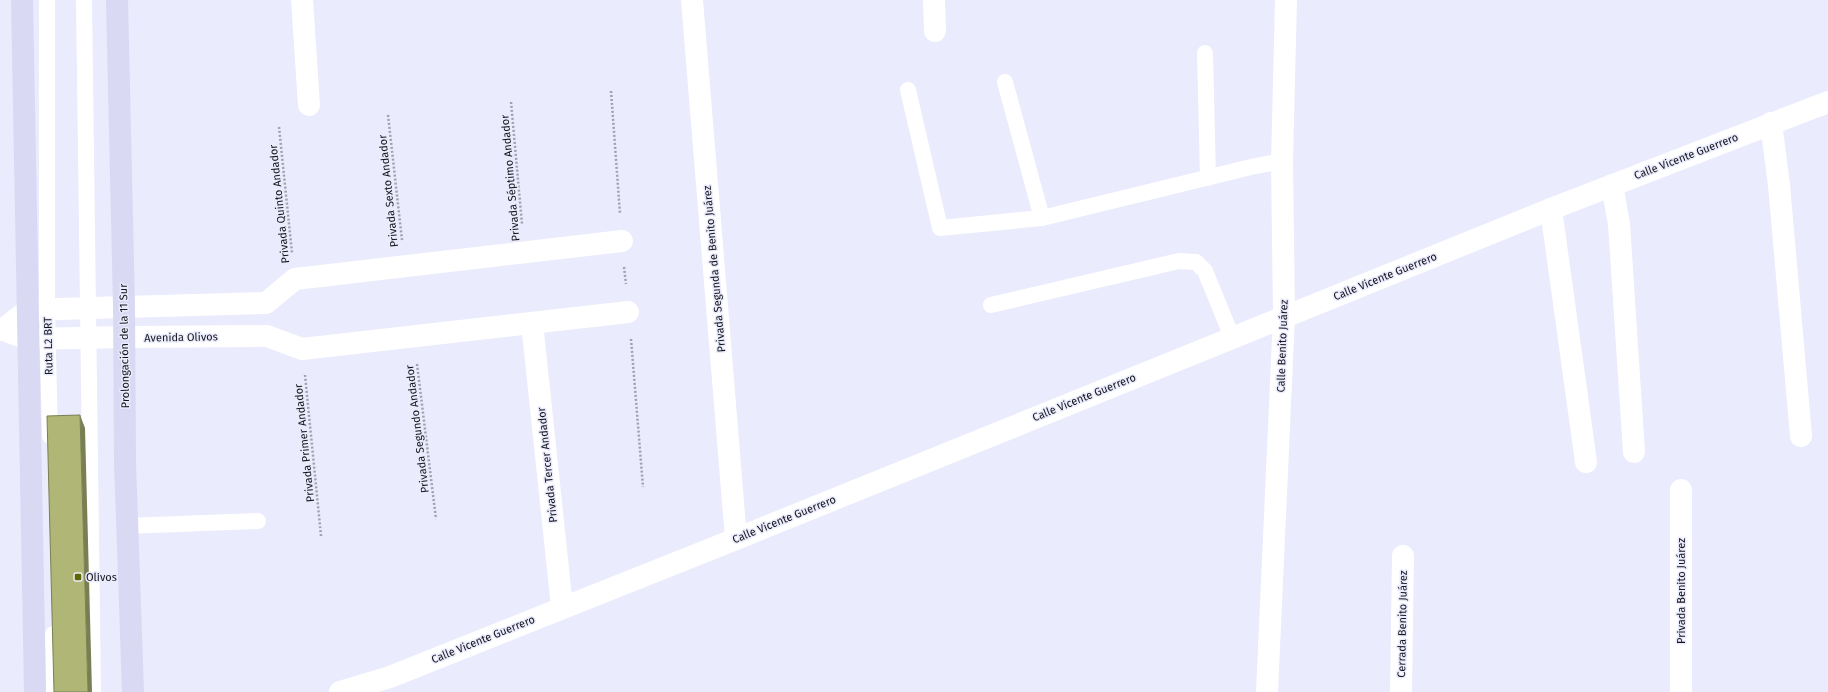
<svg xmlns="http://www.w3.org/2000/svg" width="1828" height="692" viewBox="0 0 1828 692" font-family="'Fira Sans',sans-serif">
	<style>
		.lines { fill: none; stroke-linecap: round; stroke-linejoin: round }
		.path { stroke: #a0a1ae; stroke-width: 2.5; stroke-dasharray: 2 2; stroke-linecap: butt }
		.service { stroke: #fff; stroke-width: 16 }
		.pedestrian { stroke: #fff; stroke-width: 22 }
		.minor { stroke: #fff; stroke-width: 22 }
		.tertiary { stroke: #fff; stroke-width: 22 }
		.secondary { stroke: #d9d9f4; stroke-width: 22 }
		.shaded-wall { fill: #7a7f53 }
		.building { fill: #afb676; stroke: #7a7f53 }
		.poi-dot { fill: #616604; stroke: #eaebfc; stroke-width: 1.5 }
		.labels { text-anchor: middle; stroke-width: 3; stroke-linejoin: round; paint-order: stroke }
		.street-label { font-size: 11px; fill: #14141b; stroke: #eaebfc }
		.poi-label { font-size: 11px; fill: #14141b; stroke: #eaebfc; text-anchor: start }
	</style>
	<rect width="100%" height="100%" fill="#eaebfc"/>
	<g class="lines">
		<g class="path">
			<path d="M611,91l9,123"/>
			<path d="M511,102l11,122"/>
			<path d="M388,115l14,125"/>
			<path d="M279,127l13,126"/>
			<path d="M624,267l2,17"/>
			<path d="M631,339l12,148"/>
			<path d="M417,364l19,155"/>
			<path d="M305,375l16,161"/>
		</g>
		<g class="service">
			<path d="M47,0v309l3,127"/>
			<path d="M84,0l9,692"/>
			<path d="M1205,53l3,125"/>
			<path d="M1005,82l37,136"/>
			<path d="M908,90l32,138 102,-10 209,-51 31,-6"/>
			<path d="M991,305l188,-44 17,1 9,9 27,66"/>
			<path d="M127,526l131,-5"/>
			<path d="M53,634l1,58"/>
		</g>
		<path class="pedestrian" d="M532,323l30,284"/>
		<g class="minor">
			<path d="M302,0l7,105"/>
			<path d="M692,0l44,539"/>
			<path d="M934,0l1,31"/>
			<path d="M1771,123l8,62 22,251"/>
			<path d="M1612,185l7,39 15,228"/>
			<path d="M1551,209l35,253"/>
			<path d="M124,307l142,-4 29,-24 327,-38"/>
			<path d="M124,337l143,-1 35,13 326,-37"/>
			<path d="M1681,490v202"/>
			<path d="M340,692l50,-15 346,-138 815,-330 277,-107"/>
			<path d="M1267,692l17,-376 -2,-155 4,-161"/>
			<path d="M1401,692l2,-136"/>
		</g>
		<g class="tertiary">
			<path d="M2,330l26,-20 96,-3"/>
			<path d="M11,333l17,6 96,-2"/>
		</g>
		<g class="secondary">
			<path d="M22,0l13,692"/>
			<path d="M117,0l7,307 1,155 8,230"/>
		</g>
	</g>
	<path class="shaded-wall" d="M80,415l5,13 7,264h-4z"/>
	<path class="building" d="M80,415l8,277h-34l-7,-276z"/>
	<rect class="poi-dot" x="74" y="573" width="8" height="8" rx="2"/>
	<g class="labels">
		<g class="street-label">
			<text transform="translate(1686 156) rotate(-21)" y="4">Calle Vicente Guerrero</text>
			<text transform="translate(510 178) rotate(-95)" y="4">Privada Séptimo Andador</text>
			<text transform="translate(388 191) rotate(-96)" y="4">Privada Sexto Andador</text>
			<text transform="translate(279 204) rotate(-96)" y="4">Privada Quinto Andador</text>
			<text transform="translate(714 269) rotate(-95)" y="4">Privada Segunda de Benito Juárez</text>
			<text transform="translate(1385 276) rotate(-22)" y="4">Calle Vicente Guerrero</text>
			<text transform="translate(181 337) rotate(-1)" y="4">Avenida Olivos</text>
			<text transform="translate(48 346) rotate(-91)" y="4">Ruta L2 BRT</text>
			<text transform="translate(124 346) rotate(-91)" y="4">Prolongación de la 11 Sur</text>
			<text transform="translate(1282 346) rotate(-88)" y="4">Calle Benito Juárez</text>
			<text transform="translate(1084 397) rotate(-22)" y="4">Calle Vicente Guerrero</text>
			<text transform="translate(417 429) rotate(-97)" y="4">Privada Segundo Andador</text>
			<text transform="translate(304 443) rotate(-96)" y="4">Privada Primer Andador</text>
			<text transform="translate(547 465) rotate(-96)" y="4">Privada Tercer Andador</text>
			<text transform="translate(784 519) rotate(-22)" y="4">Calle Vicente Guerrero</text>
			<text transform="translate(1681 591) rotate(-90)" y="4">Privada Benito Juárez</text>
			<text transform="translate(1402 624) rotate(-89)" y="4">Cerrada Benito Juárez</text>
			<text transform="translate(483 639) rotate(-22)" y="4">Calle Vicente Guerrero</text>
		</g>
		<g class="poi-label">
			<text x="86" y="581">Olivos</text>
		</g>
	</g>
</svg>
